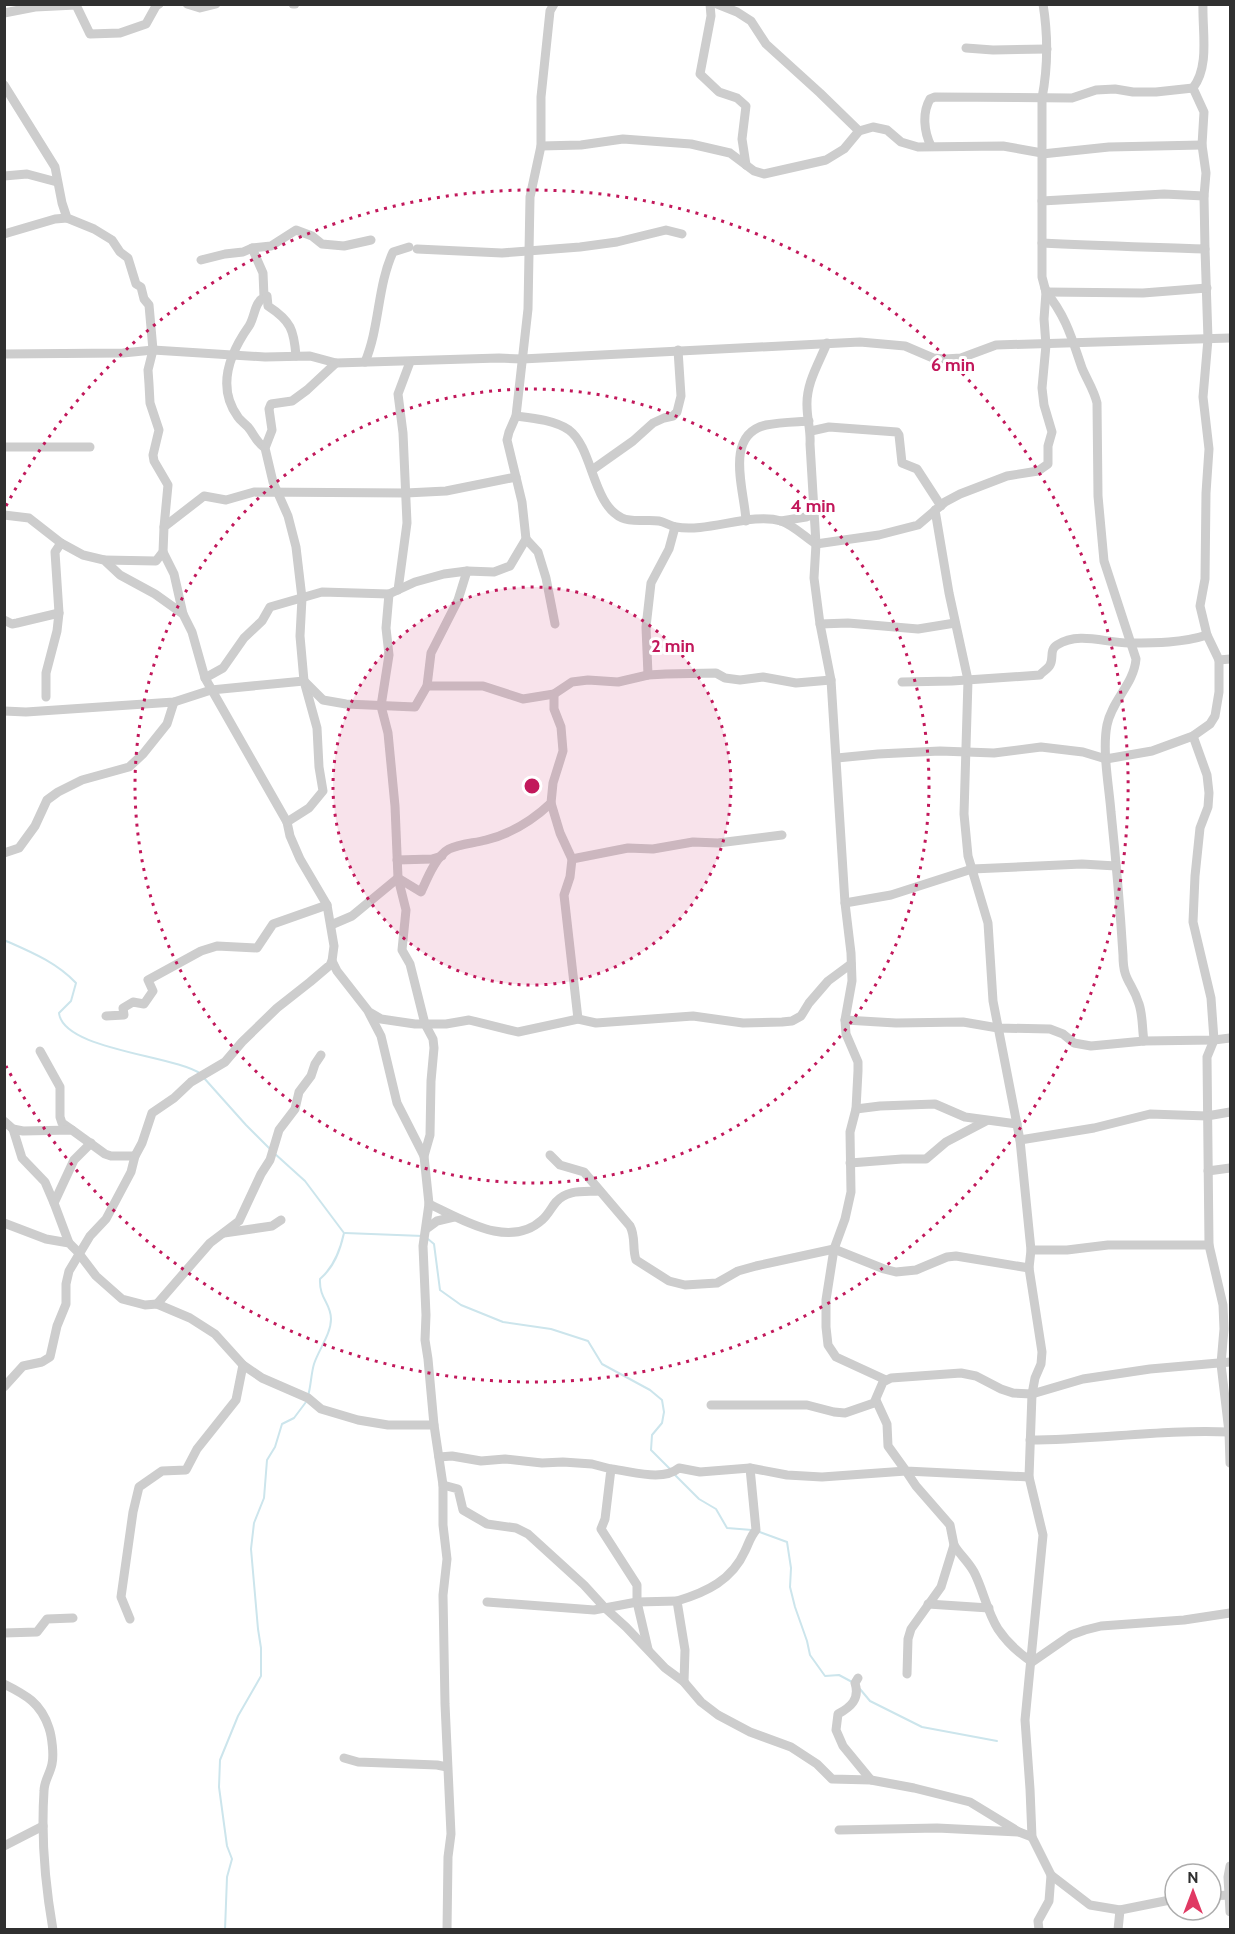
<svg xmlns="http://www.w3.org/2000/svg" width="1235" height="1934" viewBox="0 0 1235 1934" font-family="Cabin,sans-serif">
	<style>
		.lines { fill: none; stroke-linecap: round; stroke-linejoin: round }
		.stream { stroke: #cce5ec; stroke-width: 2 }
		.street { stroke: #cdcdcd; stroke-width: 9 }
		.ring { fill: none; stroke: #c2185b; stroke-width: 3; stroke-dasharray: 3 6 }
		.centre { fill: #c2185b; stroke: #fff; stroke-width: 3 }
		.ring-label { font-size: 18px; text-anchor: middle; font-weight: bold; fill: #c2185b; stroke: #fff; stroke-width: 6; stroke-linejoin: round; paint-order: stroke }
	</style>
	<rect width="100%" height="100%" fill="#fff"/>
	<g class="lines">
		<g class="stream">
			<path d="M4,940c27,12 52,22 72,43l-5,18 -12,12c4,37 115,42 142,61"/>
			<path d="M204,1078l42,47 24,24"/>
			<path d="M274,1153l31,28 39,52c-4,18 -10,34 -24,46 -1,20 11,24 11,40 0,15 -12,30 -17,45 -3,10 -3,22 -6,32"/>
			<path d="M345,1233l78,3"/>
			<path d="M428,1239l6,5 6,46 21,15 42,17 48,7 37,12 14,23 48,26 12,10 2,12 -2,11 -10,12 -1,15 19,19"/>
			<path d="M674,1474l25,25 17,10 11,19 25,2"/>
			<path d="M757,1531l30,11 4,26 -1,19 5,20 12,34 3,14 15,21 14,-1 15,8"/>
			<path d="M860,1689l10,12 52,26 75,14"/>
			<path d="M225,1930l2,-53 5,-18 -5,-13 -8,-59 1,-27 18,-44 23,-40v-28l-3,-19 -7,-80 3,-26 10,-25 3,-38 8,-13 7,-23 12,-6 12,-16"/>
		</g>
		<g class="street">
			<path d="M187,4l13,4 16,-4"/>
			<path d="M293,4h2"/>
			<path d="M710,4l1,12 -11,58 19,18 18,6 9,8 -4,33 4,26"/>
			<path d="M717,4l20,8 14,9 15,23 54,49 39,38"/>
			<path d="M4,13l31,-6 41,-2 14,29 30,-1 26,-9 10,-18 3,-2"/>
			<path d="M966,48l27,2 54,-1"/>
			<path d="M4,85l51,82 7,36 5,15 27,11 18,11 8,12 8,6 8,26 5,3 3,12 5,6 4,45 -5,20 1,14 1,19 9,27 -6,25 1,6 14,24 -4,42"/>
			<path d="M541,146l40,-1 42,-6 68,5 39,9 24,18 10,3 62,-14 18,-11 15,-18 14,-4 14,3 14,12 17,5 85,-1 39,7"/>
			<path d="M931,146c-7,-14 -9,-33 -1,-47l5,-2 137,1 24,-8 19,-1 18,3h23l37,-4"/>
			<path d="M1042,154l67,-7 93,-2"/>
			<path d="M4,176l23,-2 30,8"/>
			<path d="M1042,201l122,-7 40,2"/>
			<path d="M4,234l51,-15 12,-1"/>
			<path d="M1042,243c55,3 109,4 163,6l-1,-53 2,-23 -4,-28 2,-33 -11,-24c17,-22 9,-57 10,-84"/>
			<path d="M252,248l11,25 1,24c-10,6 -9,20 -15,29 -19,27 -33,61 -11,91 2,3 6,6 10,10 6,7 8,15 17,21"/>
			<path d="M417,249l85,4 78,-6 37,-5 49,-12 16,4"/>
			<path d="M1205,249l3,90 -5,58 6,52 -3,44 -1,86 -5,27 7,29"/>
			<path d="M201,260l24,-6 18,-2 9,-4 19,-2 25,-16 16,6 10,8 22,2 27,-6"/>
			<path d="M1045,288l1,4c20,24 26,47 36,76 5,12 12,22 15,35l1,93 6,65 32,98c-2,25 -24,41 -29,66 -5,26 2,61 4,87 5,48 9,95 12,143 0,27 9,26 16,49 4,12 3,25 5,37"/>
			<path d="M1046,292l97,1 64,-5"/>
			<path d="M267,296l1,10c23,15 26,24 28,50"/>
			<path d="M827,343c-8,20 -21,40 -20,63 0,13 4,25 3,38l6,100 -2,34 6,46 11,56 14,223 6,50 1,28 -7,39 1,14 12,28v9l-2,38 -6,23 1,60 -6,27 -11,30 -8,51v27l2,18 8,12 50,23"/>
			<path d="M4,354l119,-1 30,-3 112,7 45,-1 26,7 163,-5 23,1 338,-17 45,4 28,12 12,1 16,-1 35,-13 234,-7"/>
			<path d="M365,362c15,-36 12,-75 28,-110l16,-5"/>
			<path d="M336,363l-29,27 -15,11 -21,3 -2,5 3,21 -7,18 8,34 15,34 8,31 6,51 -2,38 4,45 13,47 2,39 4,24 -14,17 -22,14 3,14 10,23 27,46 7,41 -2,15 5,10 32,41 12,7 34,5h31l23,-4 49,12 60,-13 18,4 97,-7 50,7 39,-1 10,-1 9,-5 8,-13 19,-22 23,-17"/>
			<path d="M516,416c16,2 38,4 53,14 24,18 23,74 53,88 11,5 25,1 37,3 6,1 11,5 17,6 31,6 76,-15 105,-6 12,4 24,16 35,23l63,-9 39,-10 27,-23 15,-8 47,-18 31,-5 10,-7v-18l4,-14 -8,-27 -2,-17 4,-43 -2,-26 2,-27 -4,-15v-179c6,-31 6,-63 1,-94"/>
			<path d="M811,431l18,-4 68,5 2,3 3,28 15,6 24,37"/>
			<path d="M4,447h86"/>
			<path d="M592,470l41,-29 20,-18 11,-5 9,-2 4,-4 4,-16 -3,-46"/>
			<path d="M935,510l14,83 19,87 -4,134 4,42 20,67 5,78 27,139 11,110 -2,18 13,84 -1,12 -6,14 -3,16 -3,83 14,58 -18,185 5,69 2,48 19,38 39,30 30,5 55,-11"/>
			<path d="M4,515l25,3 32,25 22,12 21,5 16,15 35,19 28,20 9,18 13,46 82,144"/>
			<path d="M746,521c-1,-29 -23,-86 20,-96 14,-3 29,-3 43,-4"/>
			<path d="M781,521l25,-4 8,-3"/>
			<path d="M526,539l12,13 8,26 9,46"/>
			<path d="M163,552l11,22 9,40"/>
			<path d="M104,560l52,1 7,-9 1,-25 40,-31 22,4 28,-8 152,1 40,-2 70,-14"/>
			<path d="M398,590l9,-67 -4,-90 -5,-39 12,-32"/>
			<path d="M389,594l-3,34 3,27 -8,51 7,27 7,73 3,72 8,32 -4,40 8,14 15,60 8,15 1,9 -3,33 -1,54 -6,21 5,48 -6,42 3,69 -1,25 3,19 6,66 9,60v40l4,34 -4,36 2,109 6,130 -3,23 -1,73"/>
			<path d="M59,613l-4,-61 6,-9"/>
			<path d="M4,620l8,4 5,-1 42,-10 -2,18 -11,42v24"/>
			<path d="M820,624l28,-1 70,6 37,-6"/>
			<path d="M648,675l-2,-48 5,-44 18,-34 6,-22"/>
			<path d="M205,678l18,-10 21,-30 18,-17 8,-14 52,-15 67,2 26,-12 29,-8 23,-3 27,1 16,-6 16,-27 -4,-37 -15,-62 2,-8 7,-16 12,-107 2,-112 11,-51v-49l9,-86 4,-7"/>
			<path d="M902,682l50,-1 88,-6c2,-3 8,-6 10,-10 4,-7 -1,-15 7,-20 22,-14 48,-2 72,-2 27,0 53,0 78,-8l12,25 11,-1"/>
			<path d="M427,686h56l40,13 31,-5 18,-12 16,-2 30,2 30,-7 18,-1 50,-1 9,5 15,2 23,-3 33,6 35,-3"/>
			<path d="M4,711l22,1 148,-10 37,-12 93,-9 19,19 23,4 69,3 12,-21 4,-33 27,-53 9,-29"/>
			<path d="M1193,736l14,39 2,18 -1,14 -8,21 -5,48 -2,46 18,76 3,42 -7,17 2,188 14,60 1,24 -3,35 8,68 1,31"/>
			<path d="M837,758l41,-4 62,-3 54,2 47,-6 42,5 23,7 46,-8 41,-15 17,-12 5,-8 4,-24v-32"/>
			<path d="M551,803l9,30 12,26 -2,18 -6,18 14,124"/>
			<path d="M4,853l15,-5 16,-22 12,-26 11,-8 24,-12 47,-13 14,-13 24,-30 7,-22"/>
			<path d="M572,859l56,-11 25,1 40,-7 25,1 64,-8"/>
			<path d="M397,860l35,-1 10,-3"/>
			<path d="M845,903l46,-8 81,-26 110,-5 34,2"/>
			<path d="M331,925l21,-9 46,-38 23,14c6,-13 15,-36 28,-43 10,-5 26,-6 37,-9 24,-6 47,-20 65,-37l2,-20 10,-32 -2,-24 -7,-18v-15"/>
			<path d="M369,1013l12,23 16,67 27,53"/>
			<path d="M106,1016l18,-1 -1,-7 10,-6 11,2 9,-13 -5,-11 53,-29 16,-5 40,2 16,-24 54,-19"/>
			<path d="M845,1020l51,3 67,-1 35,6 52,1 13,5 11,9 17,3 53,-5 70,-1 16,-2"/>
			<path d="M40,1051l20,36v30l2,6 10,7"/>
			<path d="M856,1109l24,-3 55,-2 30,13 52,7"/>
			<path d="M4,1121l9,8 10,2 49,-1 33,24 6,2h24"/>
			<path d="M13,1129l9,29 23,24 9,21"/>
			<path d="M1020,1140l74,-12 56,-14 57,2 23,-4"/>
			<path d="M550,1155l10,10 24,7 46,54c6,11 2,22 6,34l33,21 16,4 32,-2 21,-12 18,-5 78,-17 50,20 12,3 20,-2 31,-13 9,-1 73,12"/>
			<path d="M850,1163l52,-4h24l20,-17 40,-21"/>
			<path d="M1208,1171l22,-3"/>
			<path d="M429,1204c33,15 80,46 113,16 6,-5 9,-12 14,-18 11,-13 28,-10 44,-11"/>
			<path d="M4,1223l42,16 23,4 8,8 19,25 26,23 23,6 12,-1 33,14 25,16 28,31 19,13 46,20 13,11 37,11 30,5h46"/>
			<path d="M426,1229l11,-8 17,-4"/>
			<path d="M224,1233l48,-7 9,-6"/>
			<path d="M69,1243l-15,-40 20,-43 17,-17"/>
			<path d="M1031,1250h36l41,-5h101"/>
			<path d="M157,1304l53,-61 29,-22 22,-47 9,-14 9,-30 16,-21 4,-17 12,-16 4,-12 6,-9"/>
			<path d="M4,1387l19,-21 19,-4 8,-5 7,-31 9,-22v-20l3,-13 21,-35 16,-17 25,-47 4,-16 7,-13 10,-30 22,-15 17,-16 34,-20 17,-20 35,-34 33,-26 20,-17 2,-4"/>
			<path d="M876,1400l11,24 1,22 18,25 123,6"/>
			<path d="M711,1405h96l27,7 11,1 29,-10 9,-21 8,-4 70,-5 15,3 25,13 12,4 19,1 51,-15 67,-10 80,-7"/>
			<path d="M1030,1440c66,0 133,-11 199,-8"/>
			<path d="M439,1457l13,-1 29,5 24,-2 37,4 21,-1 29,2 19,5 -6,50 -4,10 36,56v17l11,47"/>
			<path d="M611,1469c21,2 51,13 68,-1l21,4 50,-4 37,7 35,2 84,-6 10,15 34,39 4,20 -13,42 -30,42 -3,10 -1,35"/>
			<path d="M443,1485l15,4 5,21 24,14 29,4 12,6 56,51 21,23 21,19 39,41 19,14 17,20 17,13 32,17 41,15 26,17 15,15 39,1 43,8 56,14 49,30 13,5"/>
			<path d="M954,1545c6,10 14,16 20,27 9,17 13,40 24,57 8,12 22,25 34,33l39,-27 14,-5 16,-4 83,-6 46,-7"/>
			<path d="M487,1602l107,8 43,-8 40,-1"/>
			<path d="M928,1604l61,4"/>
			<path d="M130,1619l-9,-22 12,-85 6,-25 23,-16 24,-1 11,-21 39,-49 7,-35"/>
			<path d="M4,1633l33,-1 10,-13 26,-1"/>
			<path d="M858,1678l-3,5c5,16 -4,24 -17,31l-2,16 7,16 28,34"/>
			<path d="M684,1682l1,-32 -8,-49c30,-9 55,-21 68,-50 4,-8 5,-14 11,-21l-6,-62"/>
			<path d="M4,1684c22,11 37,19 45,44 3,9 5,27 3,36 -2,10 -8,17 -8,27 -3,46 1,93 9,139"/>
			<path d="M344,1758l14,4 79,3 10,2"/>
			<path d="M839,1830l98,-2 82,4"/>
			<path d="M4,1846l39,-20"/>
			<path d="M1230,1866l-2,11 2,35"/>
			<path d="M1211,1896l18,-1"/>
			<path d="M1039,1930l-1,-9 11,-20 2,-26"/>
			<path d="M1118,1930l2,-20"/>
		</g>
	</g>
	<circle cx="532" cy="786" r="199" fill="#c2185b" fill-opacity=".12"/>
	<g class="ring">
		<circle cx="532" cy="786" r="199"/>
		<circle cx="532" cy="786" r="397"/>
		<path d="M6 506A596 596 0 1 1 6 1066"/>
	</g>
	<circle cx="532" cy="786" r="9" class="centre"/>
	<g class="ring-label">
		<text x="953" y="371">6 min</text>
		<text x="813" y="512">4 min</text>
		<text x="673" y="652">2 min</text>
	</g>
	<rect width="1235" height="1934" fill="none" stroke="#303030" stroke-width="12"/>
	<g transform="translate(1193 1892)"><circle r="28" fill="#ffffff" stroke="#acacac" stroke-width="1.5"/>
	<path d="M0-4.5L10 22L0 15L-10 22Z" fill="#e03963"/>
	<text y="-9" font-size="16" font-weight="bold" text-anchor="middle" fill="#303030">N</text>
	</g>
</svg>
